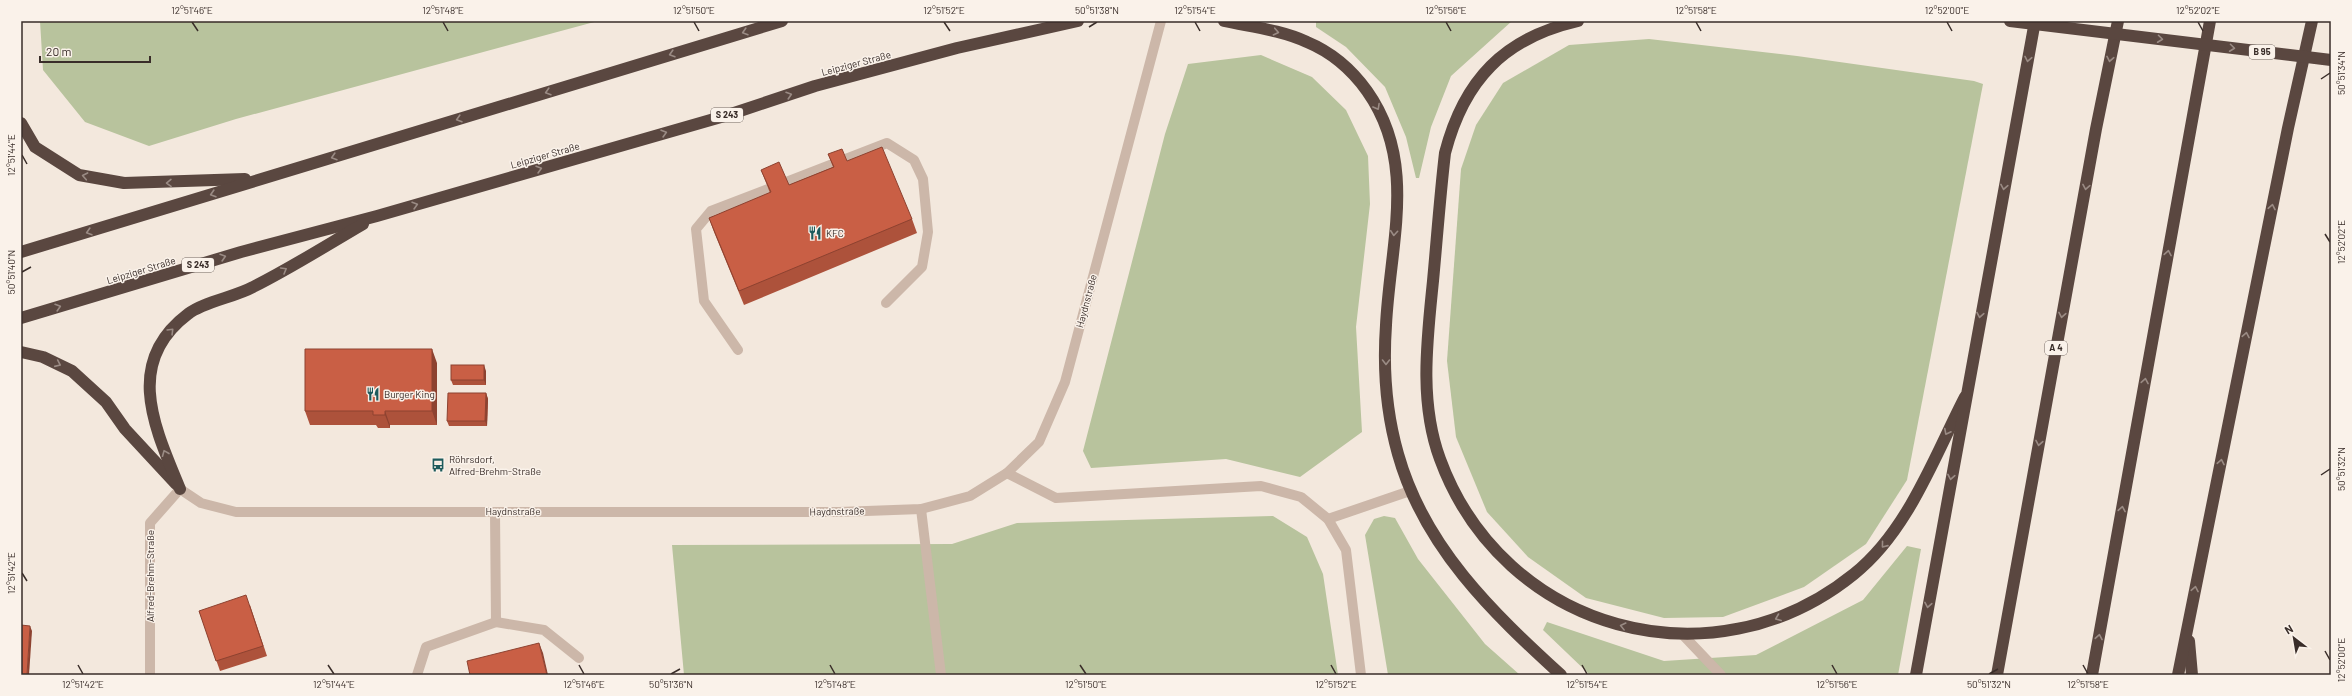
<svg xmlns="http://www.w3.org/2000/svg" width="2352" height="696" viewBox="0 0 2352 696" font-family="Barlow,sans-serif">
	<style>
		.green { fill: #b8c39d }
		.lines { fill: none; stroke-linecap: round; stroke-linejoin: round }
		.lane { stroke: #ccb7a9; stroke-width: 10 }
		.street { stroke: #ccb7a9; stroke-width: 10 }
		.highway { stroke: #5a4740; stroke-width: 12 }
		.highway-bridge { stroke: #5a4740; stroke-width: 12 }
		.wall { fill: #ad523b }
		.shaded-wall { fill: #8d4230 }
		.building { fill: #c95f45; stroke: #8d4230 }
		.oneway { stroke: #9a8b84 }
		.ticks { fill: none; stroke: #392d29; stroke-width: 1.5 }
		.labels { text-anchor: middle; stroke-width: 3; stroke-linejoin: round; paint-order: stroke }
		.shield { fill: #faf2ea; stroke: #736863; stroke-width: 1 }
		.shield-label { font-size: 9px; font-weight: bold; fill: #392d29 }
		.street-label { font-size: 10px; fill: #392d29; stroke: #faf2ea }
		.poi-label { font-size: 10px; fill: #392d29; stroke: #faf2ea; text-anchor: start }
		.neatline { fill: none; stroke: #392d29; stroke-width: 1.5 }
		.ticks-label { font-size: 10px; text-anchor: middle; fill: #392d29 }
	</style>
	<rect width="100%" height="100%" fill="#f3e8dd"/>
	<g class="green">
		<path d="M40,21h558l-362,98 -87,27 -64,-24 -42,-52z"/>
		<path d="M1316,21h196l-61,55 -20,51 -12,51h-3l-10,-41 -21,-50 -39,-40 -30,-20z"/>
		<path d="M1649,39l148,17 177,25 9,3 -76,396 -41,64 -62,43 -81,30 -59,1 -78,-20 -58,-41 -41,-45 -31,-75 -9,-76 14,-192 15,-44 27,-42 66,-38z"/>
		<path d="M1261,55l51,22 34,33 22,46 2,48 -14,123 6,105 -62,45 -74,-18 -135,9 -8,-17 82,-317 23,-70z"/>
		<path d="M1273,516l34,21 16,37 15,101h-654l-12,-130 280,-1 65,-21z"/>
		<path d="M1384,516l11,2 23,41 67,85 35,31h-132l-23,-140 9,-16z"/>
		<path d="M1907,546l14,3 -23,126h-308l-47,-45 4,-8 117,39 92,-6 107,-55z"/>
	</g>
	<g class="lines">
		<g class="lane">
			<path d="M738,350l-34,-49 -8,-72 15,-18 176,-68 27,17 9,19 5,53 -6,35 -36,36"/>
			<path d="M1007,473l49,25 205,-12 40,11 27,22 18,31 15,125"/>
			<path d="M921,509l20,166"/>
			<path d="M1328,519l82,-28"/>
			<path d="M496,622l48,8 35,28"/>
			<path d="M1683,635l38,40"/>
			<path d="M417,675l9,-28 70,-25 -1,-110"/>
		</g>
		<path class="street" d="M150,675v-152l30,-34 21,14 35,9h603l82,-3 49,-13 37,-23 32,-31 26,-60 96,-361"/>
		<g class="highway">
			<path d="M1224,21c28,6 57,9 83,21 24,10 45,28 60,49 51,72 23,152 19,234 -3,43 0,87 12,129 26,93 94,158 163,221"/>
			<path d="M1578,21c-74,17 -114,59 -133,132 -5,43 -8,85 -12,128 -6,60 -14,121 7,178 63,172 272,230 414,115 54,-43 80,-117 111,-177"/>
			<path d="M21,123l14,24 44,28 45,8 121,-4"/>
			<path d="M21,252l761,-231"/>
			<path d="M21,318l220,-66 136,-36 351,-101 87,-29 142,-38 121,-27"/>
			<path d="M21,352l22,5 29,14 34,31 19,27 51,55"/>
			<path d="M180,489c-25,-61 -57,-126 8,-175 15,-12 47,-17 65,-27 38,-19 74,-42 110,-63"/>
			<path d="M2189,641l3,34"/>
			<path d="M1916,675l119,-654"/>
			<path d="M1997,675l99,-546 22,-108"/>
			<path d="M2092,675l118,-654"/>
			<path d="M2178,675l110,-547 24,-107"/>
		</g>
		<path class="highway-bridge" d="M2010,21l321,39"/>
	</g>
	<g class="wall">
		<path d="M828,154l19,7 65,58 5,14 -173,72 -30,-73 -5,-14 61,-25 -9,-23 28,15 44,-18z"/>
		<path d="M437,363v62h-47v3h-12l-2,-3h-66l-5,-14z"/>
		<path d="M486,371v14h-33l-2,-5z"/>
		<path d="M486,393l2,6 -1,27h-38l-2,-5z"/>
		<path d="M250,605l17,51 -47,15 -21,-60z"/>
	</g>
	<g class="shaded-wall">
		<path d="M432,349l5,14v62l-5,-14z"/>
		<path d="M484,365l2,6v14l-2,-5z"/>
		<path d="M486,393l2,6 -1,27 -2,-5z"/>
		<path d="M385,411l5,14v3l-5,-13z"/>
		<path d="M30,626l2,5 -3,44h-2z"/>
		<path d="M539,643l4,10 5,22h-1z"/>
	</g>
	<g class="building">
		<path d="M882,147l30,72 -173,72 -30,-73 62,-26 -10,-22 18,-8 10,23 45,-18 -6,-13 14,-5 5,12z"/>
		<path d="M305,349h127v62h-47v4h-12v-4h-68z"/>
		<rect x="451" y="365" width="33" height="15"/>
		<path d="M448,393h38l-1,28h-38z"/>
		<path d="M246,595l17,51 -47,15 -17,-50z"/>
		<path d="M21,625l9,1 -3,49h-6z"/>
		<path d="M539,643l8,32h-77l-3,-14z"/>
	</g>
	<defs><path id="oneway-chevron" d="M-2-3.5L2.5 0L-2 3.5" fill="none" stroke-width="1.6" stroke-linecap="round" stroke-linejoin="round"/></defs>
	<g class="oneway">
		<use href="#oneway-chevron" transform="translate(745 32) rotate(163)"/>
		<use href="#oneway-chevron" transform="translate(1276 32) rotate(12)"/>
		<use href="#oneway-chevron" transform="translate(2160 39) rotate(7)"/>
		<use href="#oneway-chevron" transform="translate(2232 48) rotate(7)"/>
		<use href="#oneway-chevron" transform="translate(672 54) rotate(163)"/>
		<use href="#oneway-chevron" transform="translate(2028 59) rotate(101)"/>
		<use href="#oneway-chevron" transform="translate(2110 59) rotate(101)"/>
		<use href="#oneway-chevron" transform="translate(548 92) rotate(163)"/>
		<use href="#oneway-chevron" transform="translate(789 95) rotate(-18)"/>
		<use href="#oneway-chevron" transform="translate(1377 107) rotate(61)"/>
		<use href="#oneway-chevron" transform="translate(459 119) rotate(163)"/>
		<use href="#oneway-chevron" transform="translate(664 133) rotate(-16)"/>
		<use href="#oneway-chevron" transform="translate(334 157) rotate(163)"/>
		<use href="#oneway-chevron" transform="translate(539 169) rotate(-16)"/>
		<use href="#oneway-chevron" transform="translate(85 176) rotate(-169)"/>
		<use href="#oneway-chevron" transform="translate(169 183) rotate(179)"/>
		<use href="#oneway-chevron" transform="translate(2004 187) rotate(100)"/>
		<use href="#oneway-chevron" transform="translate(2086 187) rotate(100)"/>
		<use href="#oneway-chevron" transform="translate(213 194) rotate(163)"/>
		<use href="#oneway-chevron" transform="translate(415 205) rotate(-16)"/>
		<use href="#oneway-chevron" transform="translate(2272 207) rotate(-79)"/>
		<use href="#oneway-chevron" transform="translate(89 232) rotate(163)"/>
		<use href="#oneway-chevron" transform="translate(1394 233) rotate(95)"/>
		<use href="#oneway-chevron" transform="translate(2168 253) rotate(-80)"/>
		<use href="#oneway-chevron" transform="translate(223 257) rotate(-17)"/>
		<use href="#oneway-chevron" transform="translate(284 270) rotate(-30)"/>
		<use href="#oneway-chevron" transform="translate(58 307) rotate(-17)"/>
		<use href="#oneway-chevron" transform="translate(1980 315) rotate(100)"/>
		<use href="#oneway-chevron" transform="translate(2062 315) rotate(100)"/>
		<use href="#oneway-chevron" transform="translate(171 331) rotate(-45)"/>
		<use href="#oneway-chevron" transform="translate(2246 335) rotate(-79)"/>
		<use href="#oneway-chevron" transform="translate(1386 362) rotate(90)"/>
		<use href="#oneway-chevron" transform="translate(58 364) rotate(24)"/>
		<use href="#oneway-chevron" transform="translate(2145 381) rotate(-80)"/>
		<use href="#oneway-chevron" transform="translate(1947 432) rotate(117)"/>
		<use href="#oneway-chevron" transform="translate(2039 443) rotate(100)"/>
		<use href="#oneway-chevron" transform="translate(165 453) rotate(-112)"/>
		<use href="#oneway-chevron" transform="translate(2221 462) rotate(-79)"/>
		<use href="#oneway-chevron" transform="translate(1951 477) rotate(100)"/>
		<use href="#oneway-chevron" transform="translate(2122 509) rotate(-80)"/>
		<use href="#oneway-chevron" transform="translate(1884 545) rotate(129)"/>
		<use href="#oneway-chevron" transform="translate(2195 589) rotate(-79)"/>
		<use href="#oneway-chevron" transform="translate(1928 605) rotate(100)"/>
		<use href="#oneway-chevron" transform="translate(1778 618) rotate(158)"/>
		<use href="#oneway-chevron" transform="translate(1623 626) rotate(-166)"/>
		<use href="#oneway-chevron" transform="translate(2099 637) rotate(-80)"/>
	</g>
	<path class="ticks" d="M192,22l6,9M443,22l5,9M694,22l5,9M944,22l6,9M1195,22l5,9M1446,22l5,9M1696,22l5,9M1947,22l5,9M2198,22l5,9M1089,27l8,-5M2321,79l9,-6M22,155l5,9M2325,234l5,8M22,272l9,-5M2321,475l9,-6M22,573l5,8M2325,651l5,9M78,665l5,9M328,665l6,9M579,665l5,9M830,665l5,9M1080,665l6,9M1331,665l5,9M1582,665l5,9M1832,665l5,9M2083,665l5,9M671,674l9,-5M1989,674l9,-5"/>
	<defs>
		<g id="restaurant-bare" transform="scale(1.08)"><path d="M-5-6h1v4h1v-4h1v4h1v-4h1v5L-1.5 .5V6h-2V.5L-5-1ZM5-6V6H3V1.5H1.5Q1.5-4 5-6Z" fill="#1d5b5c" stroke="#faf2ea" stroke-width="2.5" paint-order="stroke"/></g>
		<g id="bus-bare" transform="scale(1.08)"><path d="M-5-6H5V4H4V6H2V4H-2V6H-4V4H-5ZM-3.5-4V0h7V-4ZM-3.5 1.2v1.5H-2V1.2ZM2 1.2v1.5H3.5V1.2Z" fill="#1d5b5c" stroke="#faf2ea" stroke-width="2.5" paint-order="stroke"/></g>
	</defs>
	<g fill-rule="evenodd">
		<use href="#restaurant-bare" x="815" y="233"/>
		<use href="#restaurant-bare" x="373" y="394"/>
		<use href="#bus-bare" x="438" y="465"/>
	</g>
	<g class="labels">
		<g class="shield">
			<rect x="2249" y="45" width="26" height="14" rx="3"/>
			<rect x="711" y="108" width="32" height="14" rx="3"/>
			<rect x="182" y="258" width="32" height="14" rx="3"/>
			<rect x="2045" y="341" width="22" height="14" rx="3"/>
		</g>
		<g class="shield-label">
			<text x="2262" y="55">B 95</text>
			<text x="727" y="118">S 243</text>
			<text x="198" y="268">S 243</text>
			<text x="2056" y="351">A 4</text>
		</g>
		<g class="street-label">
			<text transform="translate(856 63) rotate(-15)" y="4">Leipziger Straße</text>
			<text transform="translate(545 155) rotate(-16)" y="4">Leipziger Straße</text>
			<text transform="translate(141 270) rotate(-17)" y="4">Leipziger Straße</text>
			<text transform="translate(1086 301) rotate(-75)" y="4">Haydnstraße</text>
			<text x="513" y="515">Haydnstraße</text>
			<text transform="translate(837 511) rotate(-1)" y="4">Haydnstraße</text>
			<text transform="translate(150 576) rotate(-90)" y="4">Alfred-Brehm-Straße</text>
		</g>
		<g class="poi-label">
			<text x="826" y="237">KFC</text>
			<text x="384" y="398">Burger King</text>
			<text x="449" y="463">Röhrsdorf,<tspan x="449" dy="12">Alfred-Brehm-Straße</tspan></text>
		</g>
	</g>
	<rect width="2352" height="696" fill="none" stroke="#faf2ea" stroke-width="44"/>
	<g transform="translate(2294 638) rotate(329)" stroke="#faf2ea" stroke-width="3" paint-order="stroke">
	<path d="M0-3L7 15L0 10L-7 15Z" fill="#392d29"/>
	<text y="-6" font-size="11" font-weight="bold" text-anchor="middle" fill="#392d29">N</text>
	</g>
	<path d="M40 56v6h110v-6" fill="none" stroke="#392d29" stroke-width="2"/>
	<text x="46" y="56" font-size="12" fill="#392d29" stroke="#faf2ea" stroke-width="3" paint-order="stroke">20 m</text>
	<rect x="22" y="22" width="2308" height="652" class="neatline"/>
	<g class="ticks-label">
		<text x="192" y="14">12°51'46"E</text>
		<text x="443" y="14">12°51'48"E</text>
		<text x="694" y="14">12°51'50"E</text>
		<text x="944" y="14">12°51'52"E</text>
		<text x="1097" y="14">50°51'38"N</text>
		<text x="1195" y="14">12°51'54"E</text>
		<text x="1446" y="14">12°51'56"E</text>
		<text x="1696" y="14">12°51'58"E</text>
		<text x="1947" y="14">12°52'00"E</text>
		<text x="2198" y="14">12°52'02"E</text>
		<text transform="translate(2341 73) rotate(-90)" y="4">50°51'34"N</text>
		<text transform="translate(11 155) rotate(-90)" y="4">12°51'44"E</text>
		<text transform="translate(2341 242) rotate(-90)" y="4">12°52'02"E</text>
		<text transform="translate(11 272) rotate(-90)" y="4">50°51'40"N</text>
		<text transform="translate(2341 469) rotate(-90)" y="4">50°51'32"N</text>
		<text transform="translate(11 573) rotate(-90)" y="4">12°51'42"E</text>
		<text transform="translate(2341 660) rotate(-90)" y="4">12°52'00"E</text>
		<text x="83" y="688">12°51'42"E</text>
		<text x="334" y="688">12°51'44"E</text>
		<text x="584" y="688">12°51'46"E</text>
		<text x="671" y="688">50°51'36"N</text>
		<text x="835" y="688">12°51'48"E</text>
		<text x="1086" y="688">12°51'50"E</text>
		<text x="1336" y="688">12°51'52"E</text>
		<text x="1587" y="688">12°51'54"E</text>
		<text x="1837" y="688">12°51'56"E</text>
		<text x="1989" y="688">50°51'32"N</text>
		<text x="2088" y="688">12°51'58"E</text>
	</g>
</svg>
